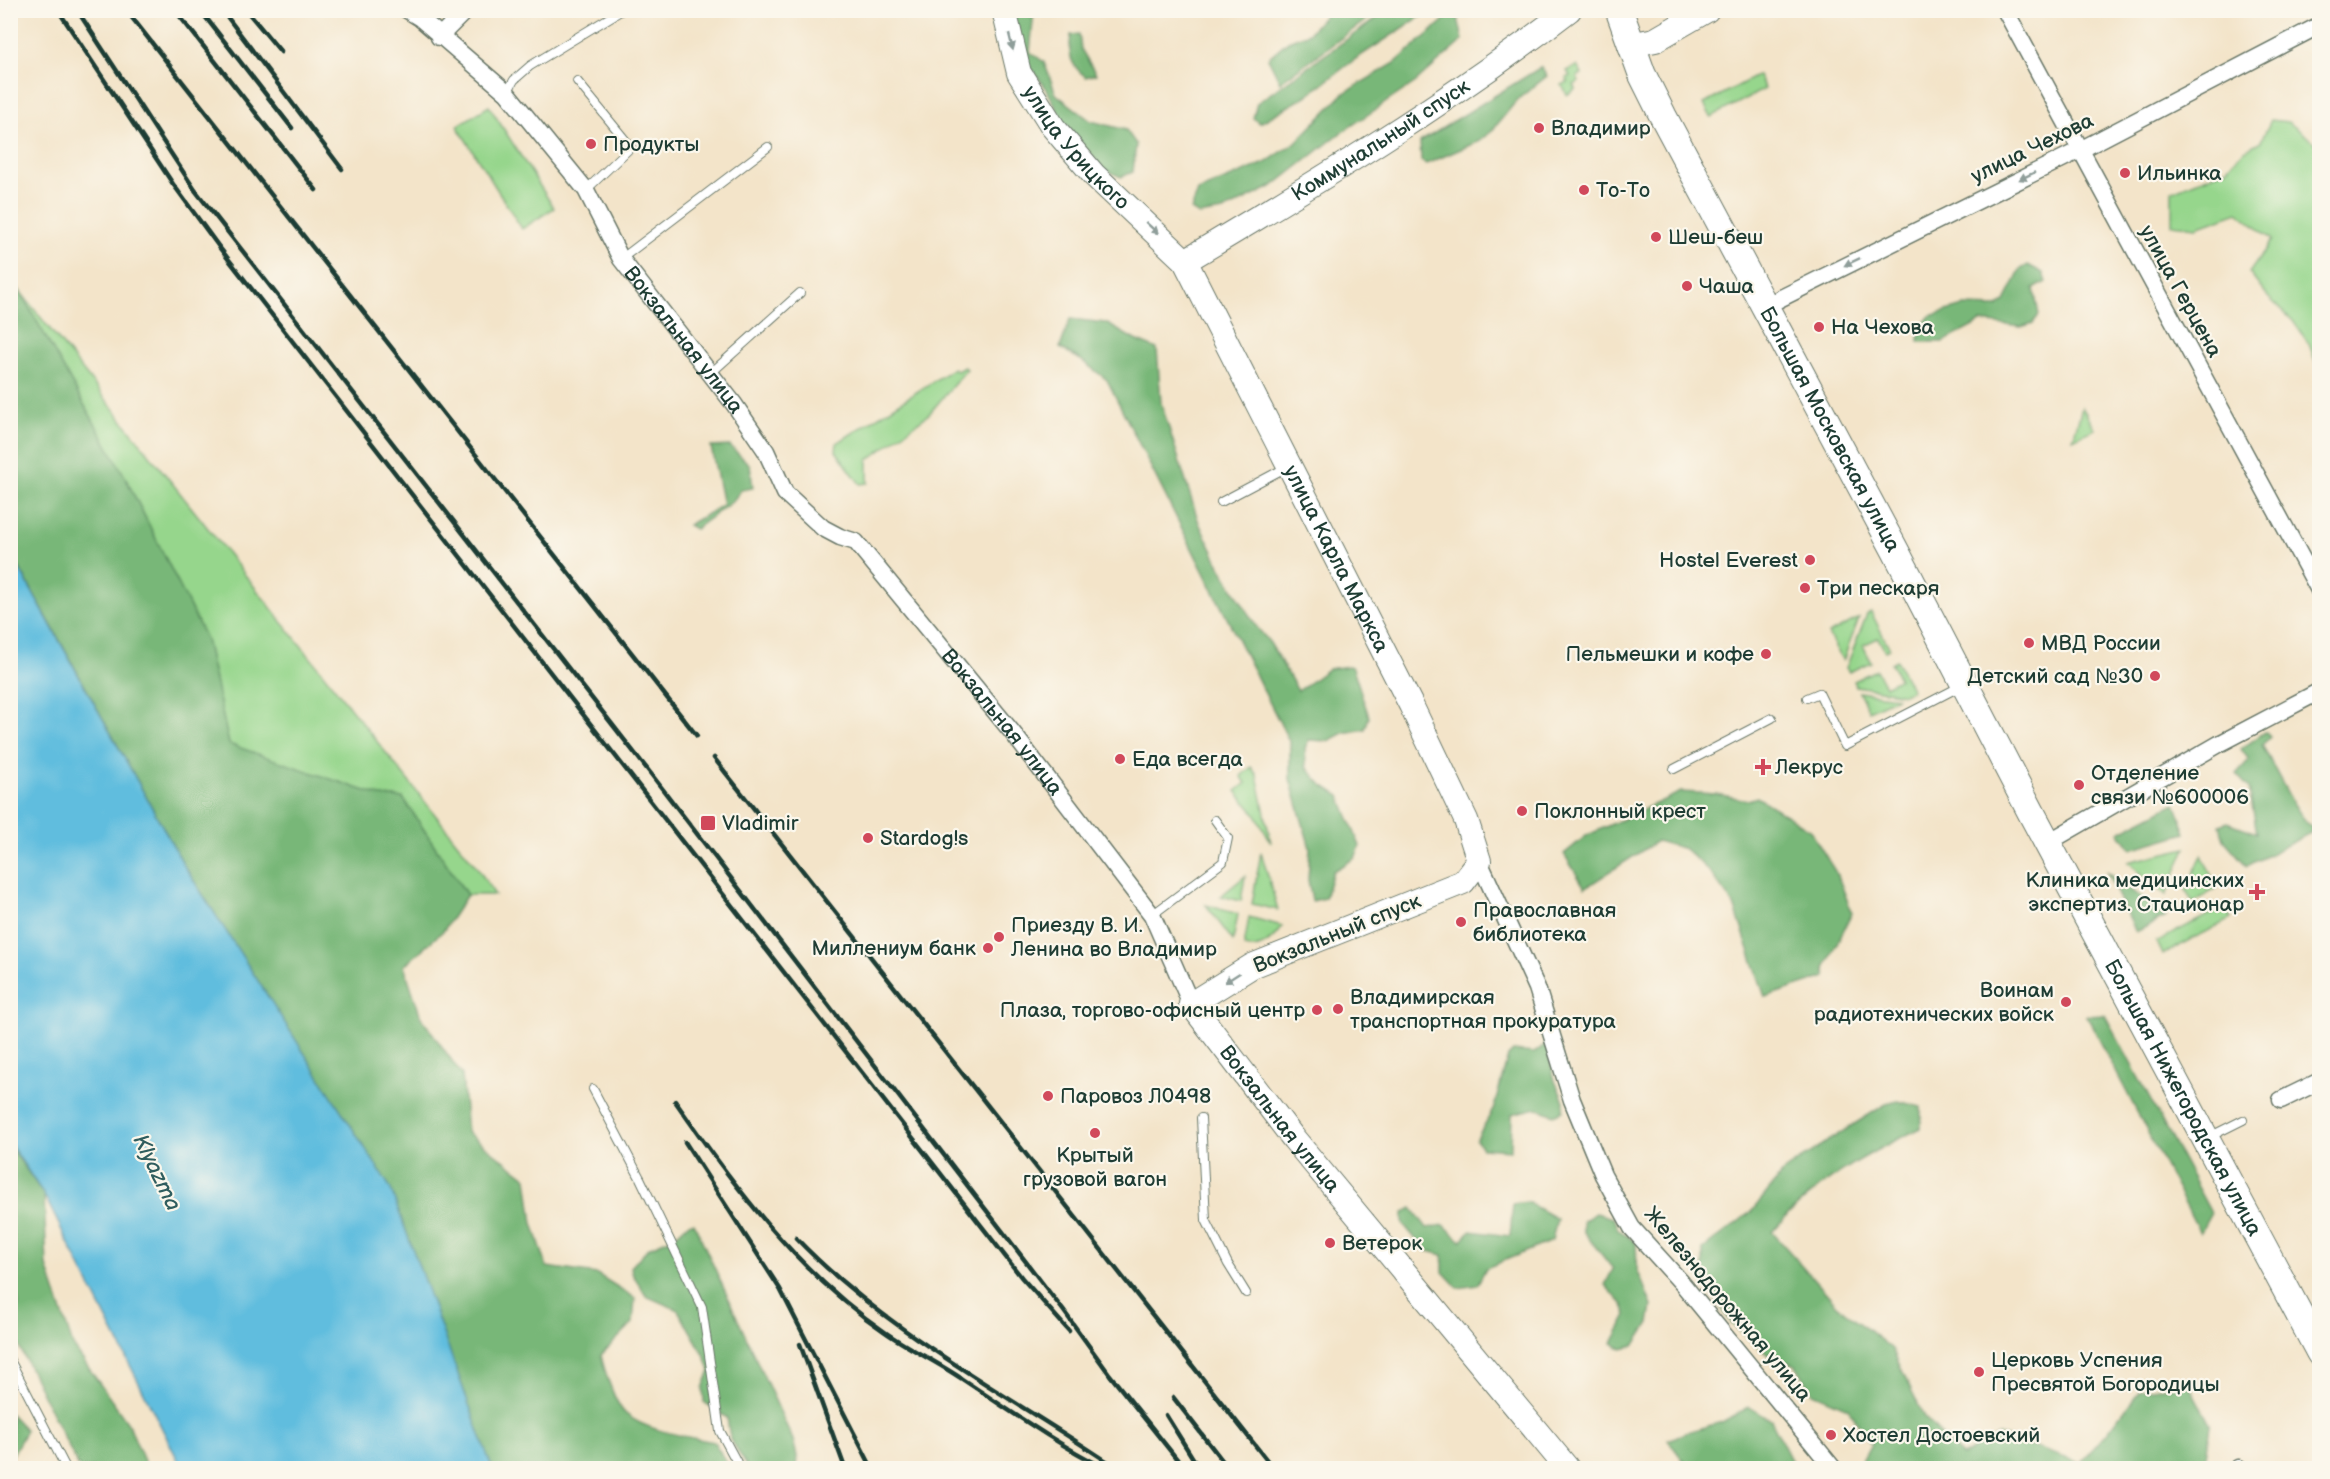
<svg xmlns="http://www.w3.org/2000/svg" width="2330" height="1479" viewBox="0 0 2330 1479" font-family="'Balsamiq Sans',sans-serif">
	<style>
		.green { fill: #96d68c; stroke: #5a8a60; stroke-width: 1.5 }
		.forest { fill: #78b778; stroke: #4c7a56; stroke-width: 1.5 }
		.water { fill: #60bdde; stroke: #407d89; stroke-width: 1.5 }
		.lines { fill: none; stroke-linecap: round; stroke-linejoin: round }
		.lane-casing { stroke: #697768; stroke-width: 10 }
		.street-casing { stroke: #697768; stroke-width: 19 }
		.secondary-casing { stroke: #697768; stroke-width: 26 }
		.primary-casing { stroke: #697768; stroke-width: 29 }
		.lane { stroke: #fff; stroke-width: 8 }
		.street { stroke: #fff; stroke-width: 16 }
		.secondary { stroke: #fff; stroke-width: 24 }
		.primary { stroke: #fff; stroke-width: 27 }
		.rail { stroke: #1f3d34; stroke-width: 4.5 }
		.oneway { fill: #8f9e9a }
		.poi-dot { fill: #d1495b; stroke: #fbf7ec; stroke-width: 2 }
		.labels { text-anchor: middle; stroke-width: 4.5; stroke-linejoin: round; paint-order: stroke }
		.poi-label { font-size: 21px; fill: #1f3d34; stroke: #fbf7ec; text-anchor: start }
		.street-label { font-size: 21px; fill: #1f3d34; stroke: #fbf7ec }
		.water-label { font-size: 22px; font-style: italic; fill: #2f5d5e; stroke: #fbf7ec }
	</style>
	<rect width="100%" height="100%" fill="#fbf7ec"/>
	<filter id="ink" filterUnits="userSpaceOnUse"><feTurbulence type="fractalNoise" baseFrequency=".0167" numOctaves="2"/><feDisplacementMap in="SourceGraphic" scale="12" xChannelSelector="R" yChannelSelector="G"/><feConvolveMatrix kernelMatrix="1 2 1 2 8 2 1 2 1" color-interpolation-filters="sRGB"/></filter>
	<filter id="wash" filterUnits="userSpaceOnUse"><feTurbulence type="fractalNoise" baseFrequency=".008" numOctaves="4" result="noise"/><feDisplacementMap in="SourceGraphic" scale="24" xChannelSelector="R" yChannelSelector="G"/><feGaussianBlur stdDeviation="1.35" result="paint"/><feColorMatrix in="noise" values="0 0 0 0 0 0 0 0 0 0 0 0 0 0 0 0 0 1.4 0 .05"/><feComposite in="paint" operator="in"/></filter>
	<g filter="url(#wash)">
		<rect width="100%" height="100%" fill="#f3e4c9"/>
		<g class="green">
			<path d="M1577,66l5,8 -5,3 2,5 -5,3 2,4 -9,6 -5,-10 6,-3 -2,-4 4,-2 -3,-5z"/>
			<path d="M1758,75l7,14 -54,28 -7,-13z"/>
			<path d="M489,106l65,102 -32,21 -65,-103z"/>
			<path d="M2271,120l17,2 29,22 2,8v219l-10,-27 -16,-23 -26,-25 -18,-23 23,-33 -34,-28 -41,15 -25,-3v-33l55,-22 16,-18 18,-10z"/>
			<path d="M19,290l460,580 16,25h-28l-64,-97 -23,-2 -151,-51 -23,-106 -83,-166z"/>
			<path d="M964,367l3,2 -38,45 -61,46v23l-8,1 -24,-33 1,-8 117,-75 3,3z"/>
			<path d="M2082,407l13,22 -22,10z"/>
			<path d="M1871,612l19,37 -5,2 -7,-13 -15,7 8,17 -22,10 -3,-4 21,-54z"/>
			<path d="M1859,618l-16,43 -15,-27z"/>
			<path d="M1896,660l16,30 -8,4 -48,-8 -3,-5 23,-11 9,16 14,-7 -8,-16z"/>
			<path d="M1859,692l38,5 -28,14z"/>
			<path d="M1251,767l6,8 14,68 -16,-29 -19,-23 10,-8 -5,-7z"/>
			<path d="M2186,848l-20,47 -38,-33z"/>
			<path d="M1261,852l17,58 -26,-6z"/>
			<path d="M2202,855l15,33 -24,15 -7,-13z"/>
			<path d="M1245,876l-4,25 -20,-5z"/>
			<path d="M1206,905l32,9 -5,27z"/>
			<path d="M2225,906l6,13 -69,36 -6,-13z"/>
			<path d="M1249,917l33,9c-8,13 -22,26 -38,21z"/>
		</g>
		<g class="forest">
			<path d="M1329,10l50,1 -99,71 -12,-24 20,-17 21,-8z"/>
			<path d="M1013,11h21l-4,41 14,10 12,32 35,27 35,9 10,14 -3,28 -12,5 -18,-8 -39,-46 -18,-35 -22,-29z"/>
			<path d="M1387,11h42l-75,49 -48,36 -46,27 -7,-5 4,-15z"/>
			<path d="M1451,11h16l-9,7 5,22 -47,42 -78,53 -65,51 -50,25 -24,4 -8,-5 7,-19 67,-28 31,-21 48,-49 51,-30 48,-42z"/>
			<path d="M1079,34l2,15 15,25 -10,3c-16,-12 -18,-22 -15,-42z"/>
			<path d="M1541,67l6,9 -29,23 -27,33 -14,10 -46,20 -5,2 -5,-3 -1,-19z"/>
			<path d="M2028,265l15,8 3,9 -12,7 5,26 -6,8 -12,4 -40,-5 -38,20h-24v-13l11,-13 34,-10 33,1 8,-6 16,-32z"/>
			<path d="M10,280l9,10 104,183 83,166 23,105 151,52 23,2 64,97 -23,35 -40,36 17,51 41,58 5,57 60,46 6,45 14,44 50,7 38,24 -2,25 -32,32c3,14 14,50 25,59 19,17 63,23 88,28l16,26h-238l-102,-281 -205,-320 -174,-315z"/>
			<path d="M1070,319l36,4 29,17 22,9 4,54 38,120 25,51 32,52 14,17 28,48 30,-22 21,-3 4,2 16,49 -4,12 -22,4 -15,8 -19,-1 -4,8 1,19 15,17 19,12 20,50 -5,12 -22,13 -8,27 -13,3 -4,-21 2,-32 -20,-69v-36l-183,-363 -26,-20 -21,-12z"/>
			<path d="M730,446l20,19 3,23 -12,2 -8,11 -38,28 -7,-4 35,-20 -12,-58z"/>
			<path d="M2265,732l5,5 -8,8c11,19 37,77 54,85l-69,36 -23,-26 -4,-15 8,-3 29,11 -8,-45 -13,-14 13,-14 -8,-11z"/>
			<path d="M1681,792l35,2 32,6 9,-3 53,33 28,46 14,37 -27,55 1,9 -61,20 -31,-92 -25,-34 -24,-22 -28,-8 -72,47 -21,-34 22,-18z"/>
			<path d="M2175,803l11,30 -55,16 -12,-17z"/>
			<path d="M2106,871l60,46 -30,15z"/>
			<path d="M2105,1015l106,198 -11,20 -113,-217z"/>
			<path d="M1546,1044l9,37 9,20 -1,10 -9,4 -17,-7 -25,6 -1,36 -29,-2 -6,-8 18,-32 14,-52 5,-5 21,2z"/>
			<path d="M1898,1101l23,6v21c-56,26 -109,57 -149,104l65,73 55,44 32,68 38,39 37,-21 81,28 27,-30 33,-43 49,-5 22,41 -6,36 -7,6h-336l-3,-2 12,-22 -23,-36 -35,-15 -17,-28 -28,-10 -35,-30 -30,-44v-32l49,-38 33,-41 60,-40 41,-26z"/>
			<path d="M10,1146l34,49 3,71 26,80 56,79 18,43h-68l-68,-138v-16l8,-10 -9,-35z"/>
			<path d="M1527,1202l30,17 -5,22 -66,27 -9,17 -19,3 -15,-16v-17l-18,-5 -22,-26v-11l9,-5 15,20 17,-3 17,16 9,-10 40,5 3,-32z"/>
			<path d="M1596,1213l17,5 5,11 18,14 1,26 15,37 -3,17 -15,23 -12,3 -10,-6 15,-28 -4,-10 -18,-20 8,-16 -30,-38v-10z"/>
			<path d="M689,1223h5l99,217 4,16 -1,12h-48l-18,-30 -3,-20 -23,-16 -1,-14 7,-17 -5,-15 -27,-46 -32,-14 -14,-23 -1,-6 17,-19 26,-11z"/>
			<path d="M1749,1407l22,13 24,48h-106l-21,-28 19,-8 35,-10z"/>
			<path d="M11,1414l15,16 -15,28z"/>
		</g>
		<path class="water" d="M10,552l175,315 205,320 102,281h-310l-138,-273 -33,-50z"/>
	</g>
	<g filter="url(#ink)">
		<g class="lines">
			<g class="lane-casing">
				<g id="lane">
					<path d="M577,81l54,66 -45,43"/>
					<path d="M507,93l7,-13 16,-14 92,-56"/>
					<path d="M621,259l147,-112"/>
					<path d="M711,373l89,-80"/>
					<path d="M1221,502l66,-35"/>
					<path d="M1807,698l12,-5 26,53 116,-60"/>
					<path d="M1674,769l98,-51"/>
					<path d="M1152,915l71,-53 5,-24 -13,-18"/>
					<path d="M593,1089l47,89 62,129 18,124 20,37"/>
					<path d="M1201,1118l5,102 22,44 18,29"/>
					<path d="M2209,1137l34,-17"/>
					<path d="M10,1360l56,108"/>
				</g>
			</g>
			<g class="street-casing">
				<g id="street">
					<path id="s1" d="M407,10l13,8 87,75 79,97 35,69 113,145 32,47 19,42 38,35 17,9 16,5 156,190 140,183 39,89"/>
					<path d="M2005,10l315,582"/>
					<path d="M439,37l27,-27"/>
					<path d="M1763,307l317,-157 240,-125"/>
					<path d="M2047,843l172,-99 101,-53"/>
					<path d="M1479,861l58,127 35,112 31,75 29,53 49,54 152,186"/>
					<path d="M2281,1100l39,-19"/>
					<path d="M2238,1468h1"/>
				</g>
			</g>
			<g class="secondary-casing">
				<g id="secondary">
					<path id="s2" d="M1004,10l15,63 34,54 41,48 91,86 226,444 55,115 13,41 -16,21 -211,84 -61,38 103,135 273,329"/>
					<path d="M1630,45l25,-5 52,-30"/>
					<path id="s3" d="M1185,261c131,-78 263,-158 384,-251"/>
				</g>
			</g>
			<g class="primary-casing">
				<g id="primary">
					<path id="s4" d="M1619,10l23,64 21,42 232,434 137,264 288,539"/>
				</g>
			</g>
			<use href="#lane" class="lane"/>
			<use href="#street" class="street"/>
			<use href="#secondary" class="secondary"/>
			<use href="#primary" class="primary"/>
			<g class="rail">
				<path d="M58,10l115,174 46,63 803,1031 47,53"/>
				<path d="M77,10l118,180 456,584 412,536 47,65 74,93"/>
				<path d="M126,10l571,726"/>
				<path d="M175,10l141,180"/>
				<path d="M200,10l92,118"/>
				<path d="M222,10l120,159"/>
				<path d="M246,10l35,42"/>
				<path d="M714,758l559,710"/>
				<path d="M675,1101c59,85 123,172 210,231 24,17 52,30 77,47 47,31 93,64 143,89"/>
				<path d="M685,1142l95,147 92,179"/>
				<path d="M796,1238c91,95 213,157 321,230"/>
				<path d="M800,1344l45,124"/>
				<path d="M1173,1397l55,71"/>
				<path d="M1166,1415l33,53"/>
			</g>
		</g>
		<defs><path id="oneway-solid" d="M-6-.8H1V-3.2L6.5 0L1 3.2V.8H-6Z" transform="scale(1.5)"/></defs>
		<g class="oneway">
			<use href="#oneway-solid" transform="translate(1011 42) rotate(76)"/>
			<use href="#oneway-solid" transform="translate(2027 176) rotate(154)"/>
			<use href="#oneway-solid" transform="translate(1152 228) rotate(42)"/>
			<use href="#oneway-solid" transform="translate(1852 262) rotate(154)"/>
			<use href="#oneway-solid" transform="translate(1232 978) rotate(147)"/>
		</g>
	</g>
	<g class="poi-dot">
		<circle cx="1539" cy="128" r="6"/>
		<circle cx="591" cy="144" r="6"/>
		<circle cx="2125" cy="173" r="6"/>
		<circle cx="1584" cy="190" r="6"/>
		<circle cx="1656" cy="237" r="6"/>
		<circle cx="1687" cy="286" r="6"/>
		<circle cx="1819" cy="327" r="6"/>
		<circle cx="1810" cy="560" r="6"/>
		<circle cx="1805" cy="588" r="6"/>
		<circle cx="2029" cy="643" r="6"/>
		<circle cx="1766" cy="654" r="6"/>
		<circle cx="2155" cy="676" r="6"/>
		<circle cx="1120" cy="759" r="6"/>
		<path d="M1760 758h6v6h6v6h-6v6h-6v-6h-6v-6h6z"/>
		<circle cx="2079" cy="785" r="6"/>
		<circle cx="1522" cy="811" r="6"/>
		<rect x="700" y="815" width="16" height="16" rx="3"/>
		<circle cx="868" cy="838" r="6"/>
		<path d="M2254 883h6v6h6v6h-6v6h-6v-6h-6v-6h6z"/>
		<circle cx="1461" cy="922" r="6"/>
		<circle cx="999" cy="937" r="6"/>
		<circle cx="988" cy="948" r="6"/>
		<circle cx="2066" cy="1002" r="6"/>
		<circle cx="1338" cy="1009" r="6"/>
		<circle cx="1317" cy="1010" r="6"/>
		<circle cx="1048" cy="1096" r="6"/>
		<circle cx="1095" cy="1133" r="6"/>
		<circle cx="1330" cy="1243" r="6"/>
		<circle cx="1979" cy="1372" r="6"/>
		<circle cx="1831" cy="1435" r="6"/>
	</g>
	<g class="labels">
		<g class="poi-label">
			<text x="1551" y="135">Владимир</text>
			<text x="603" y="151">Продукты</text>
			<text x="2137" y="180">Ильинка</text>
			<text x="1596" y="197">То-То</text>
			<text x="1668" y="244">Шеш-беш</text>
			<text x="1699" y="293">Чаша</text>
			<text x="1831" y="334">На Чехова</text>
			<text x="1798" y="567" text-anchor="end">Hostel Everest</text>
			<text x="1817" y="595">Три пескаря</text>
			<text x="2041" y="650">МВД России</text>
			<text x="1754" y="661" text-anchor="end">Пельмешки и кофе</text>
			<text x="2143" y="683" text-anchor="end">Детский сад №30</text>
			<text x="1132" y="766">Еда всегда</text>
			<text x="1775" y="774">Лекрус</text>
			<text x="2091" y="780">Отделение<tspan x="2091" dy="24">связи №600006</tspan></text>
			<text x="1534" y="818">Поклонный крест</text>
			<text x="722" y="830">Vladimir</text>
			<text x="880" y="845">Stardog!s</text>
			<text x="2244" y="887" text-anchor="end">Клиника медицинских<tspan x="2244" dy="24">экспертиз. Стационар</tspan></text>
			<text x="1473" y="917">Православная<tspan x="1473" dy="24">библиотека</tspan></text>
			<text x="1011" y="932">Приезду В. И.<tspan x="1011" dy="24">Ленина во Владимир</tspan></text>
			<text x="976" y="955" text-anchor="end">Миллениум банк</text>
			<text x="2054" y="997" text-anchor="end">Воинам<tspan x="2054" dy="24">радиотехнических войск</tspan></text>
			<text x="1350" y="1004">Владимирская<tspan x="1350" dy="24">транспортная прокуратура</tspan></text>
			<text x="1305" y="1017" text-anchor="end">Плаза, торгово-офисный центр</text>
			<text x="1060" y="1103">Паровоз Л0498</text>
			<text x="1095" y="1162" text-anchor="middle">Крытый<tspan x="1095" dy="24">грузовой вагон</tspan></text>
			<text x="1342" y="1250">Ветерок</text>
			<text x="1991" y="1367">Церковь Успения<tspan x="1991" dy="24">Пресвятой Богородицы</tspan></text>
			<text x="1843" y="1442">Хостел Достоевский</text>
		</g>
		<g class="street-label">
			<text dy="7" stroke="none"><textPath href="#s3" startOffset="230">Коммунальный спуск</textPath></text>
			<text dy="7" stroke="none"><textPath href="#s2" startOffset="159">улица Урицкого</textPath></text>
			<text transform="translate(2032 148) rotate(-26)" y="7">улица Чехова</text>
			<text transform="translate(2181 291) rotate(61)" y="7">улица Герцена</text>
			<text dy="7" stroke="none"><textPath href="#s1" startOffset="435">Вокзальная улица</textPath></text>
			<text dy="7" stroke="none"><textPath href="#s4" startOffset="470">Большая Московская улица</textPath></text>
			<text dy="7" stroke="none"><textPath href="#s2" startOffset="651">улица Карла Маркса</textPath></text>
			<text dy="7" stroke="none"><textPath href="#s1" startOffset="939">Вокзальная улица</textPath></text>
			<text transform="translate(1337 933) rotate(-22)" y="7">Вокзальный спуск</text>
			<text dy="7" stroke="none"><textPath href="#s4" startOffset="1226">Большая Нижегородская улица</textPath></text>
			<text dy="7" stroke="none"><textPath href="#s2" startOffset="1456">Вокзальная улица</textPath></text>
			<text transform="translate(1728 1304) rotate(50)" y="7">Железнодорожная улица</text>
		</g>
		<g class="water-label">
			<text transform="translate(158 1172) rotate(64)" y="8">Klyazma</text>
		</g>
	</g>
	<rect width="2330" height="1479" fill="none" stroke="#fbf7ec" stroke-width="36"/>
</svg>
